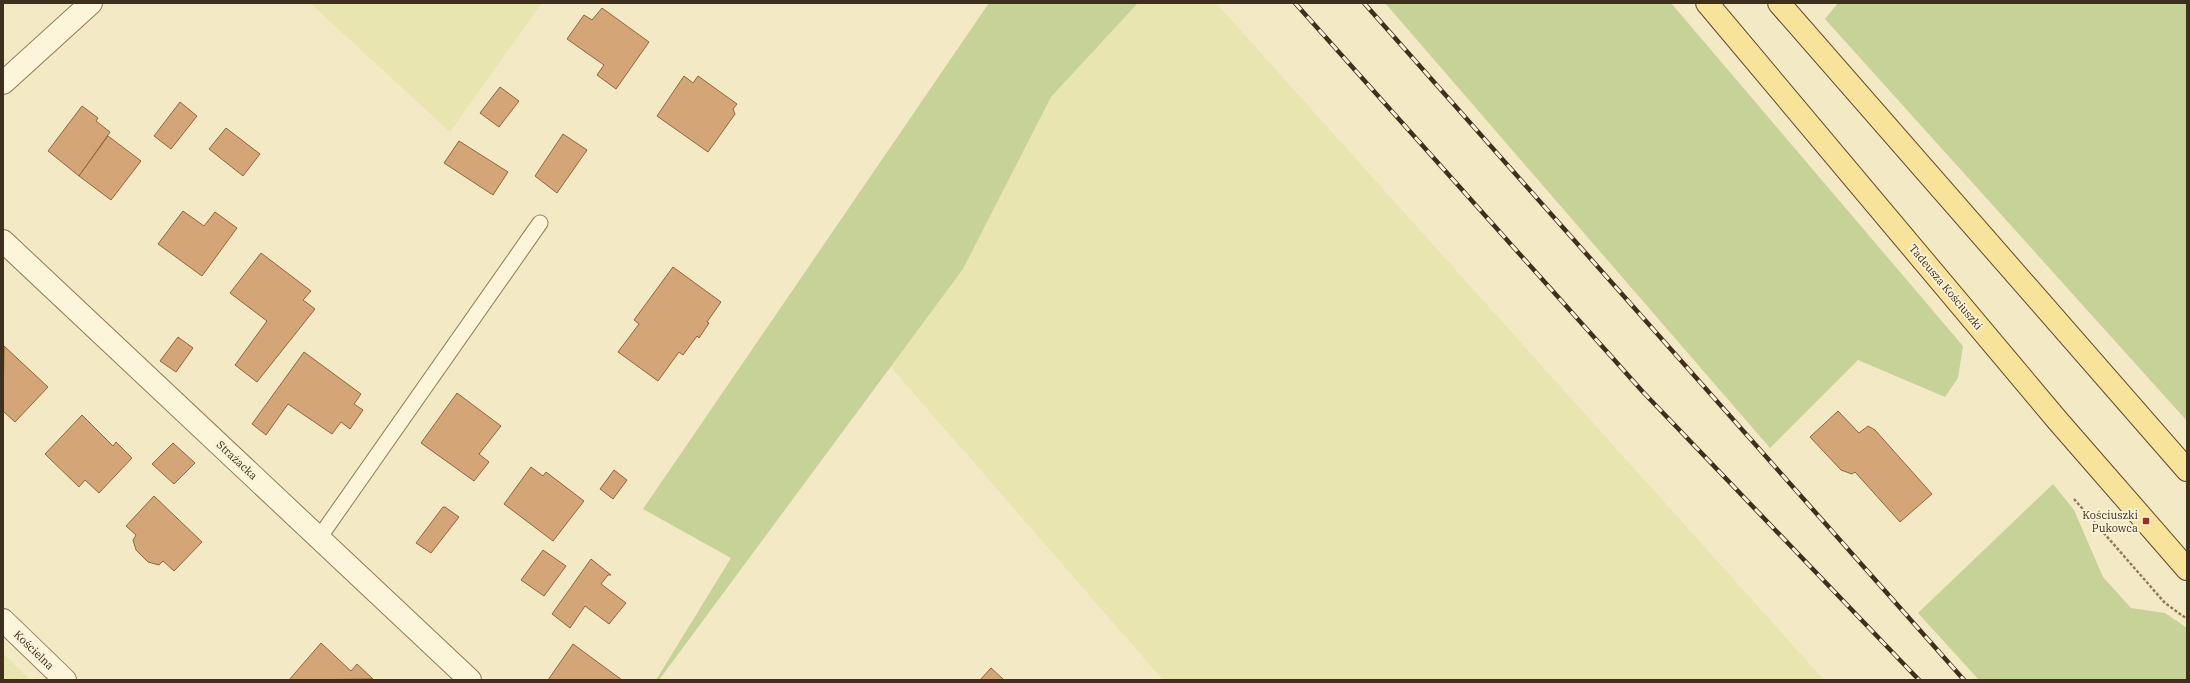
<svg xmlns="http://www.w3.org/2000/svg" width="2190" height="683" viewBox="0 0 2190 683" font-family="'IBM Plex Serif',serif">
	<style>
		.farmland { fill: #e9e5b1 }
		.green { fill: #c6d297 }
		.building { fill: #d4a677; stroke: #92653c }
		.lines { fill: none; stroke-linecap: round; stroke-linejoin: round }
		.lane-casing { stroke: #907b59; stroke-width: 17 }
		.street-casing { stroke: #907b59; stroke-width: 24 }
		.primary-casing { stroke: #5e482d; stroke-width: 24 }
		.path { stroke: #907b59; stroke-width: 2.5; stroke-dasharray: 3 2; stroke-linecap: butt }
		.lane { stroke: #fcf5da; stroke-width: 15 }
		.street { stroke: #fcf5da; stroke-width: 22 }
		.primary { stroke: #f8e39a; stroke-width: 22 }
		.rail-casing { stroke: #3f301e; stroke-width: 4.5 }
		.rail { stroke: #f9f2d6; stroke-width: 3; stroke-dasharray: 9; stroke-linecap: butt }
		.poi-dot { fill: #a52c22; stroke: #f9f2d6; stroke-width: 1.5 }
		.labels { text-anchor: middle; stroke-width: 4; stroke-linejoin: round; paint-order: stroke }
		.street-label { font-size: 11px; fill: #3f301e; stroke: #f9f2d6 }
		.poi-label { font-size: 11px; fill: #3f301e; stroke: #f9f2d6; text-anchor: end }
	</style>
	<rect width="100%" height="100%" fill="#f3e9c5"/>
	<g class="farmland">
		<path d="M310,3h232l-92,129z"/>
		<path d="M1138,3h78l608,677h-661l-273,-314 73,-97 88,-172z"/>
		<path d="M3,653l27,27h-27z"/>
	</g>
	<g class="green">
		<path d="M989,3h149l-87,94 -88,172 -304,411h-3l75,-122 -88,-49z"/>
		<path d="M1385,3h286l292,343 -5,32 -13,19 -87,-37 -88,88z"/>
		<path d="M1838,3h349v418l-362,-402z"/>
		<path d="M2053,484l21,26 29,67 28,31 34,5 22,15v52h-208l-61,-67z"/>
	</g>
	<g class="building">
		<path d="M602,8l47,34 -33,47 -19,-14 7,-10 -37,-26 17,-24 8,5z"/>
		<path d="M684,76l9,7 5,-7 39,28 -4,5 2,5 -27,38 -51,-36z"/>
		<path d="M500,87l19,14 -20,26 -19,-14z"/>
		<path d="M180,102l17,14 -26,33 -17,-13z"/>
		<path d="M82,106l16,12 -2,3 14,11 -31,44 -31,-25z"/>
		<path d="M226,128l34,26 -17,22 -34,-27z"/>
		<path d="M563,134l24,16 -30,43 -22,-17z"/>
		<path d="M108,136l33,25 -30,39 -32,-24z"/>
		<path d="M459,141l49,31 -15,23 -49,-32z"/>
		<path d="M183,211l21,15 11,-14 22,16 -35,48 -44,-32z"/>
		<path d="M261,253l50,38 -8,9 12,9 -58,73 -22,-17 32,-44 -37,-28z"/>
		<path d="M673,267l48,35 -14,20 2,1 -10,15 -2,-2 -14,19 -4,-3 -21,29 -40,-29 21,-28 -5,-4z"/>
		<path d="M178,337l15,11 -17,24 -16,-11z"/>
		<path d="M4,346l44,41 -33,35 -12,-11z"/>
		<path d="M304,352l57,42 -7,10 9,6 -13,19 -9,-7 -9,12 -44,-30 -22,31 -14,-11z"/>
		<path d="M457,393l44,33 -22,28 10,8 -15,19 -53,-38z"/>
		<path d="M1838,411l21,22 9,-7 7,4 57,64 -32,28 -45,-50 -3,2 -11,-4 -31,-33z"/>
		<path d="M82,415l31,31 3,-4 16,16 -33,35 -14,-13 -6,7 -34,-33z"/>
		<path d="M173,443l22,20 -21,21 -22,-20z"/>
		<path d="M531,467l12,9 3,-4 38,29 -31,40 -49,-37z"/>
		<path d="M614,470l13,10 -14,19 -13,-10z"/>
		<path d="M154,496l48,46 -28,29 -11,-10 -4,4 -11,-3 -12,-12 -3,-10 3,-5 -10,-9z"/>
		<path d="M443,507h2l14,10 -28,36 -15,-10z"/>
		<path d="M543,550l23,16 -22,30 -23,-16z"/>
		<path d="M591,559l20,16h-3l-7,9 25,19 -17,21 -24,-18 -15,22 -18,-14z"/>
		<path d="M321,643l30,28 6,-7 16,15 -84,1z"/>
		<path d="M573,644l49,36h-74z"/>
		<path d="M991,668l13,12h-24z"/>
	</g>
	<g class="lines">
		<g class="lane-casing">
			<path id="lane" d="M319,538l221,-315"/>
		</g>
		<g class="street-casing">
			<g id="street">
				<path d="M3,83l88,-80"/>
				<path d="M3,241l467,439"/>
				<path d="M3,620l62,60"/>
			</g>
		</g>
		<g class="primary-casing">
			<g id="primary">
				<path d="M1707,3l351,418 129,148"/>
				<path d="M1779,3l408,467"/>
			</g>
		</g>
		<path class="path" d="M2074,499l91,104 22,16"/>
		<use href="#lane" class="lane"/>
		<use href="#street" class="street"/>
		<use href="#primary" class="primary"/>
		<g class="rail-casing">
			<g id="rail">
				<path d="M1295,3l348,389 276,288"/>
				<path d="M1364,3l600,677"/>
			</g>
		</g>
		<use href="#rail" class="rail"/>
	</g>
	<rect class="poi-dot" x="2142" y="517" width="8" height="8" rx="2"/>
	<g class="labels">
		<g class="street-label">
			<text transform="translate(1946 287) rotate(50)" y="4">Tadeusza Kościuszki</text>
			<text transform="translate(237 460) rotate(43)" y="4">Strażacka</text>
			<text transform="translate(34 650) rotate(44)" y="4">Kościelna</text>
		</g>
		<g class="poi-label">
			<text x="2138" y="519">Kościuszki<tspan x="2138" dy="13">Pukowca</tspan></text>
		</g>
	</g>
	<rect width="2190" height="683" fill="none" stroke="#3f301e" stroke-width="8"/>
</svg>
